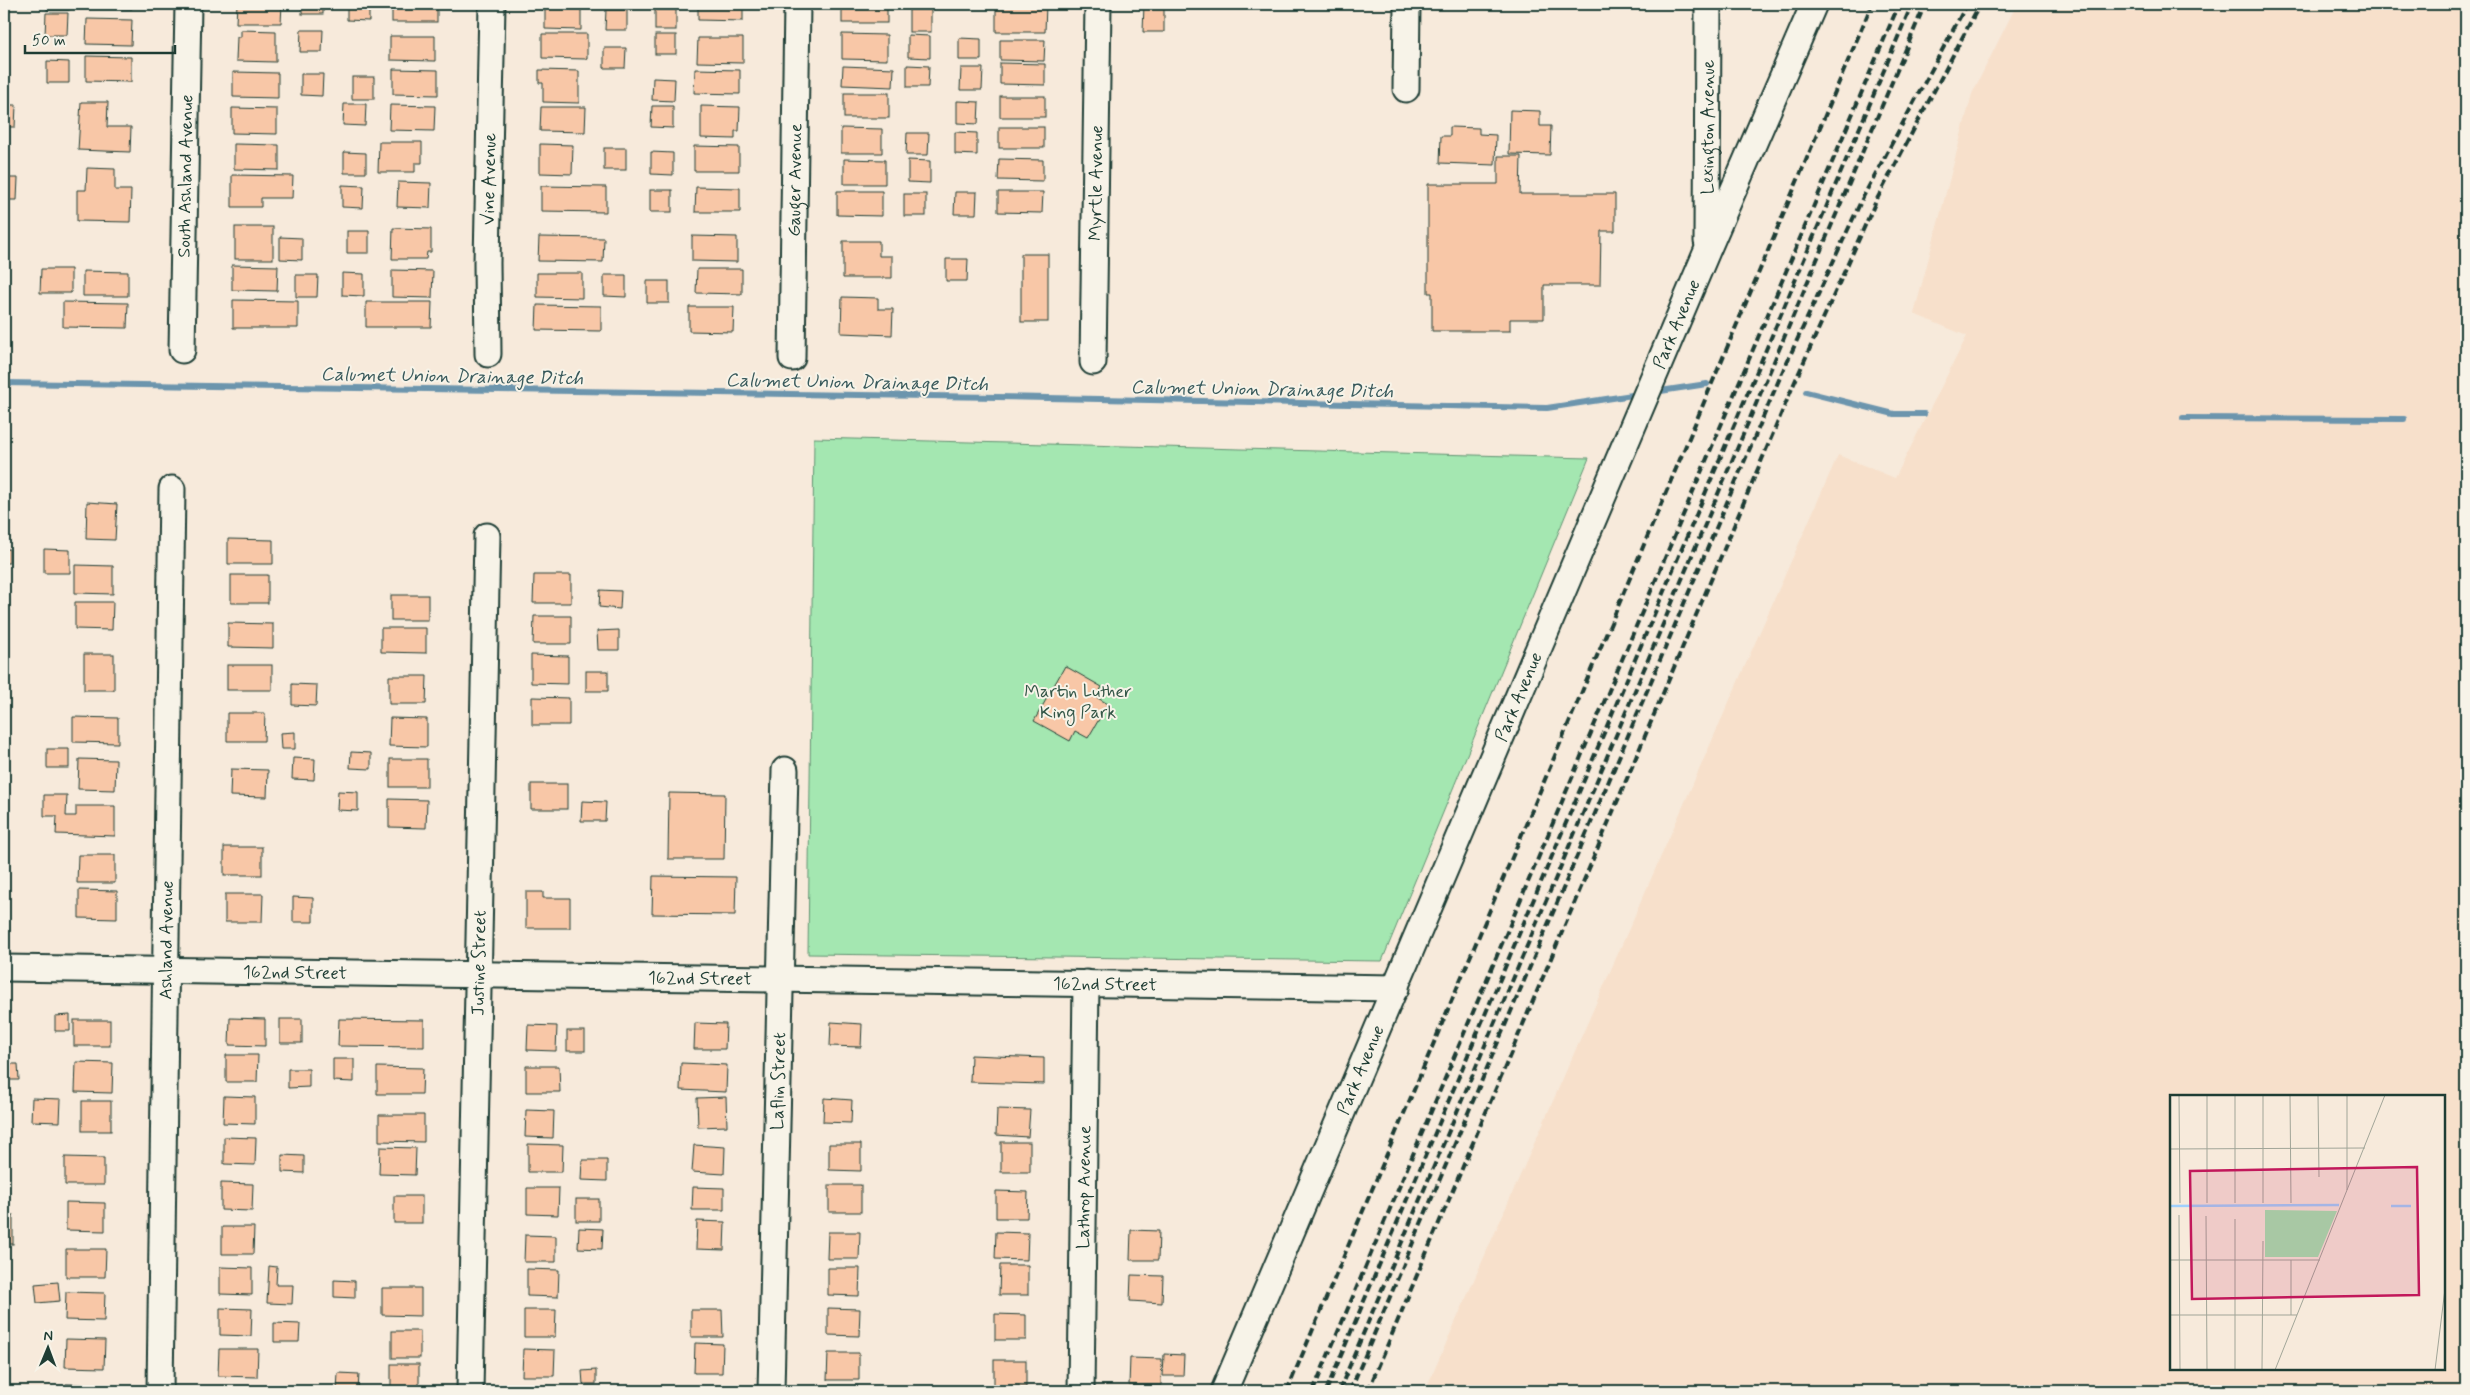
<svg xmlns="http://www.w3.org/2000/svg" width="2470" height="1395" viewBox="0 0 2470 1395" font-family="Mynerve,sans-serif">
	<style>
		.built { fill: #f7e0cb; fill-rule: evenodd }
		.green { fill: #a4e7b1; stroke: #629272 }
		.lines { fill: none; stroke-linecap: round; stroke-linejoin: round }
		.stream { stroke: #6c95ad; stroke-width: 6 }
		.building { fill: #f8c7a7; stroke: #1f3d34 }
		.minor-casing { stroke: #1f3d34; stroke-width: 29 }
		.minor { stroke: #f7f3e8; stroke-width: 25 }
		.rail { stroke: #1f3d34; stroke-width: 4; stroke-dasharray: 8 4; stroke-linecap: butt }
		.labels { text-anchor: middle; stroke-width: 4; stroke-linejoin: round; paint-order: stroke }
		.street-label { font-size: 18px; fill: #1f3d34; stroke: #f7f3e8 }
		.park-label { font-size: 18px; fill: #335647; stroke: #f7f3e8 }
		.water-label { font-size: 19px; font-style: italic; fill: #395a5c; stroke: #f7f3e8 }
		.inset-river { fill: none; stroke: #a0d0fd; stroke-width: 2.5 }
		.inset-road { fill: none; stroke: #a1a598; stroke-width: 1 }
		.view { fill: #c2185b; fill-opacity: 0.15; stroke: #c2185b; stroke-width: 2.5 }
		.inset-edge { fill: none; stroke: #1f3d34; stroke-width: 2.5 }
	</style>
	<rect width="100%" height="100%" fill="#f7eadb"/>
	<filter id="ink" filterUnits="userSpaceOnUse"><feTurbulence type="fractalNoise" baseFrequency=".02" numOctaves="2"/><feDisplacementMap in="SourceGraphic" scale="10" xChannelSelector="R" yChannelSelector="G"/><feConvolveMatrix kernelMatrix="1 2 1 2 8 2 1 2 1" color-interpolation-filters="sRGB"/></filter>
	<g filter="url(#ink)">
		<path class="built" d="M2017,4h449v1387h-1041l413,-936 57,23 72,-142 -53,-22 58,-220zM2171,1096h273v273h-273z"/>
		<path class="green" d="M814,438l775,20 -207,503 -574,-7z"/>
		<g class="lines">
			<g class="stream">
				<path d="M4,383l994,14 549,11 92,-14"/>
				<path d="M1654,392l53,-8"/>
				<path d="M1806,392l88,22h30"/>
				<path d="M2183,418l221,1"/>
			</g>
		</g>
		<g class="building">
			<rect x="47" y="4" width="22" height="6"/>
			<path d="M87,4h45v5l-45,-1z"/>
			<path d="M237,4h45l-1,19h-45z"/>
			<rect x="302" y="4" width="21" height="10"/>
			<path d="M347,4h22v17l-22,-1z"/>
			<rect x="392" y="4" width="45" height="18"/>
			<path d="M542,4h39v26l-36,-1v-19h-4z"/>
			<path d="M698,4h45v17l-45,-1z"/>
			<rect x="842" y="4" width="45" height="19"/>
			<path d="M996,4h50l-1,28h-49z"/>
			<path d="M1144,4h20v28h-21z"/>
			<path d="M606,10h21v20h-22z"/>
			<rect x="655" y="10" width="21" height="20"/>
			<rect x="909" y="10" width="22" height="22"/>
			<path d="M46,13h22l-1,22h-22z"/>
			<path d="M87,19l45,1 -1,25 -45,-1z"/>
			<path d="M241,30l35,1v31l-40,-1 1,-24h4z"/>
			<path d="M301,30h22l-1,22h-22z"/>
			<path d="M542,34h45v25l-45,-1z"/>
			<path d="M842,34l45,1v25l-45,-1z"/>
			<rect x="655" y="35" width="21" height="19"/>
			<path d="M908,35l22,1v22l-22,-1z"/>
			<path d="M390,36h45v25l-45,-1z"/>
			<path d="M698,38h45v25l-46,-1z"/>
			<path d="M959,38l22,1v21h-22z"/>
			<path d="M1000,40h45l-1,21 -44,-1z"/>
			<path d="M604,48h22l-1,20h-21z"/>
			<path d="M86,56l45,1v25l-45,-1z"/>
			<path d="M47,61l22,1v21h-22z"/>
			<path d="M1000,63l45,1v21l-45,-1z"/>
			<path d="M907,65l22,1 -1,21h-21z"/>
			<path d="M843,66l51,2 -1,19 -51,-2z"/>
			<path d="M961,68h22l-1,22h-22z"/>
			<path d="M393,69l45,1v25l-45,-1z"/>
			<path d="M695,69l45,1v24l-46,-1z"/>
			<path d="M539,70l40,1v32l-36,-1v-19h-4z"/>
			<path d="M233,72l45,1v25l-45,-1z"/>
			<path d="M301,74h22l-1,22 -21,-1z"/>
			<rect x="352" y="77" width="22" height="22"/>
			<path d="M653,78l22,1 -1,22 -22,-1z"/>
			<rect x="844" y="93" width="45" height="25"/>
			<rect x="1000" y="96" width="45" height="21"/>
			<path d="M957,101l22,1 -1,22 -21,-1z"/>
			<path d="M81,102h27l-1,25h24l-1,25 -52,-2z"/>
			<path d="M344,104h22l-1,22 -22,-1z"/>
			<path d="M4,105h12l-1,22h-11z"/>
			<path d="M390,105l45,1 -1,25 -45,-1z"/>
			<path d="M652,106h21v22l-22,-1z"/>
			<path d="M701,106l39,1 -1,24h-4v8l-34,-1z"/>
			<path d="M541,107h45l-1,25 -45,-1z"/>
			<path d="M232,108l45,1v25l-45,-1z"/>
			<path d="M1510,110l30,1v15h11l-1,29 -41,-1z"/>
			<rect x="999" y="127" width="45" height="21"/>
			<path d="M1450,127l29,1v6l17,1 -1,30 -55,-2 1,-27h9z"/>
			<path d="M841,128l41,1v24h-41z"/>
			<path d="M955,132l22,1v22l-22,-1z"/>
			<path d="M907,133h22l-1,22h-22z"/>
			<path d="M379,142h43v21h-7v9h-37z"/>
			<path d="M234,144l45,1v25l-45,-1z"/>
			<path d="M540,144l33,1 -1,29 -32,-1z"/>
			<path d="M694,146l45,1v24h-45z"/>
			<rect x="604" y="148" width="22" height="22"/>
			<path d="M344,152l22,1v20h-22z"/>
			<path d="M651,152l22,1v22l-22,-1z"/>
			<path d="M1498,156h23l-1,38h95v37h-14l-1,54h-56v34h-34v12h-78v-38h-4v-109h70z"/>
			<path d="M844,159l41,1v24h-41z"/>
			<path d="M999,159l44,1v21l-45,-1z"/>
			<path d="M908,160l22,1v22l-22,-1z"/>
			<path d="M87,168l28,1v21h16l-1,32 -53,-1v-31h9z"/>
			<path d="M232,175l61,1 -1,22h-31v9h-29z"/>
			<path d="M4,178h14l-1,22h-13z"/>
			<path d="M398,182l33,1 -1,25 -33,-1z"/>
			<path d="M342,185l22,1 -1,22 -21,-1z"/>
			<path d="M541,186l65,1v25l-65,-1z"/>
			<path d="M696,187l44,1v24h-45z"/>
			<rect x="650" y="190" width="22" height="22"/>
			<path d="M837,191h45v25l-45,-1z"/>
			<path d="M955,192h22l-1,22h-22z"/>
			<path d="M998,192h45l-1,21 -44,-1z"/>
			<rect x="904" y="194" width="22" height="22"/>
			<rect x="235" y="227" width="38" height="32"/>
			<path d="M393,228l38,1v23h-4l-1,7h-34z"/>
			<rect x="347" y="231" width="22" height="22"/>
			<path d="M692,236l45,1v25l-45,-1z"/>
			<path d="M280,237l22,1v22l-22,-1z"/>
			<path d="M539,237l65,1 -1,24 -65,-1z"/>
			<path d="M843,241h36v15h13v22h-49z"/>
			<rect x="1021" y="254" width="27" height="68"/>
			<path d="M946,259h22l-1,22h-21z"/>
			<path d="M232,265l46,1 -1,25 -45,-1z"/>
			<path d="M41,269h30v24h-31z"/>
			<path d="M697,269h45v25l-46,-1z"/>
			<path d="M392,270l41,1 -1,27 -40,-1z"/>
			<path d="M83,271l45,1v24h-45z"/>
			<path d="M342,273l22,1v22l-22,-1z"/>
			<path d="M537,273h45v25l-45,-1z"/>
			<path d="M296,275h22l-1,22h-21z"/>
			<path d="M604,275h22v22l-22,-1z"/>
			<rect x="647" y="281" width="22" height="22"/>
			<path d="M842,297l36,1v11h15l-1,26 -51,-2z"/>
			<path d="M233,300l65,1v27h-65z"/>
			<path d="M63,302l65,1 -1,25 -64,-1z"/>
			<path d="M366,302h66l-1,25h-65z"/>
			<path d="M537,305l64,1v25l-65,-1z"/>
			<path d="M689,307h45l-1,25 -44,-1z"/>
			<path d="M87,502l30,2 -2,36 -29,-1z"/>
			<path d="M228,539l45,1v24h-45z"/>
			<rect x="4" y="549" width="5" height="14"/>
			<path d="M44,549l26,1v23h-26z"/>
			<path d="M75,565l38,1v28l-38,-1z"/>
			<rect x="231" y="575" width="37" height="28"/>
			<path d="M534,575h37v28h-38z"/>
			<path d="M600,590l21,1 -1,18 -21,-2z"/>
			<rect x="391" y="595" width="37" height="25"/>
			<path d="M75,602h38l-1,28 -37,-1z"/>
			<path d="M534,616h37v28h-38z"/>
			<path d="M228,623l45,1v24l-45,-1z"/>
			<path d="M381,628h45v25l-45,-1z"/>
			<path d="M619,630v20h-21l-1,-19z"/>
			<rect x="84" y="654" width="30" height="36"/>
			<path d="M531,655l37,1v28l-37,-1z"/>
			<rect x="227" y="665" width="45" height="25"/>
			<path d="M1065,666l37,21 -6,10 12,7 -20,34 -13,-7 -5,10 -36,-20z"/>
			<rect x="586" y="671" width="22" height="20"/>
			<path d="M389,676h38l-1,28h-37z"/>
			<path d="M292,684l25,1 -1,21 -24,-1z"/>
			<path d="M532,697l37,1v27h-37z"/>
			<path d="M227,713h38l-1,28h-37z"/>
			<path d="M73,717l45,1v25l-45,-1z"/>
			<path d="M390,718l37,1v28l-38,-1z"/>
			<path d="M295,732v17h-14l-1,-16z"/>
			<rect x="47" y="749" width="22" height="19"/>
			<path d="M351,752l20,1v16l-21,-1z"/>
			<path d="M293,758l22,1 -1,21 -22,-1z"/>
			<path d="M79,759l37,1 -1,30 -37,-1z"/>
			<rect x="390" y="759" width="37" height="28"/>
			<path d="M231,769l37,1 -1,27 -37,-1z"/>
			<rect x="531" y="784" width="36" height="25"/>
			<path d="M338,791l20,1v19l-21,-1z"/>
			<path d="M669,793l56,1 -1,65h-56z"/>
			<path d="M44,795h23l-1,21h10v-10h39v30l-59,-2 1,-18h-13z"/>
			<path d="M389,799l38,1 -1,28 -37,-1z"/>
			<path d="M582,801l24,1 -1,19h-24z"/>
			<rect x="224" y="847" width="38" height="28"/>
			<path d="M78,855h37v28h-38z"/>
			<path d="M653,876l83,1 -1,38 -83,-1z"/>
			<path d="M79,890l38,1v28l-38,-1z"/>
			<path d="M526,892h17v6h27v30h-44z"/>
			<path d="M225,894h38l-1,28h-37z"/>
			<path d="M293,897l20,1v24h-20z"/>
			<path d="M70,1015v16h-15v-15z"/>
			<path d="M230,1018l35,1v27l-36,-1z"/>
			<rect x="280" y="1019" width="22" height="24"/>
			<path d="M339,1019l85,1v27l-86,-1z"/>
			<rect x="74" y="1020" width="36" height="26"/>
			<path d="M831,1022l31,2 -1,23 -31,-1z"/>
			<path d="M695,1023l31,1 -1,25h-31z"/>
			<path d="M528,1025l29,1 -1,25 -29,-1z"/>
			<rect x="567" y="1031" width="18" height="20"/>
			<path d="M226,1055h32l-1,27h-31z"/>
			<path d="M971,1055l73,3v26l-74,-2z"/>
			<path d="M333,1059h21v23l-21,-1z"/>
			<path d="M76,1062l37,1 -1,30 -37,-1z"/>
			<path d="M681,1063l46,2 -1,27 -46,-2z"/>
			<path d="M4,1064h14l1,16h-15z"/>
			<path d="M526,1066h33l1,26h-34z"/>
			<path d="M377,1067l46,1 -1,26h-45z"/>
			<path d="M288,1069h21v18l-21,1z"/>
			<path d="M224,1096l31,1v27l-32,-1z"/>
			<path d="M726,1097l1,29 -29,1 -1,-29z"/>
			<path d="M32,1098l29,1 -1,23 -29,-1z"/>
			<path d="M824,1098l28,2 -1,23 -28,-1z"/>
			<rect x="82" y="1101" width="29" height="30"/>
			<path d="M997,1109l33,1 -2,27 -32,-2z"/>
			<path d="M526,1110l28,1 -1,27 -28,-1z"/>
			<path d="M379,1115h45v27l-45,-1z"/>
			<path d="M224,1137l32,1 -1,27 -31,-1z"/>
			<rect x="1001" y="1142" width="29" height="30"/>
			<path d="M528,1144l35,1 -1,27h-34z"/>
			<path d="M829,1144h32v27l-32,-1z"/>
			<path d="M694,1145l31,2 -1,27 -32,-2z"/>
			<path d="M380,1147l36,1 -1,27 -36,-1z"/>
			<path d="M282,1155l22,1v17l-22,-1z"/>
			<path d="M65,1157l39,1v27h-39z"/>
			<path d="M582,1160h25v21l-26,-1z"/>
			<path d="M221,1183l32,1 -1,27 -31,-1z"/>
			<rect x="829" y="1185" width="32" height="27"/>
			<rect x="4" y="1187" width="4" height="19"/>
			<path d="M693,1187l31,1v22h-32z"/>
			<path d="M527,1188h32l-1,27 -31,-1z"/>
			<path d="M996,1191l32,1 -1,26h-31z"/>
			<rect x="394" y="1196" width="28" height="27"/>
			<rect x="576" y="1199" width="23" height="22"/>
			<path d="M66,1202l39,1v28l-39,-1z"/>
			<rect x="4" y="1215" width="9" height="29"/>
			<path d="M697,1221l28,1 -1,28 -28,-1z"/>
			<path d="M222,1227h32l-1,27h-31z"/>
			<path d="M579,1228l24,1 -1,20 -24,-1z"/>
			<path d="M1131,1230l28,1 -1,29h-28z"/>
			<path d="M828,1232h32l-1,27h-32z"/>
			<path d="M996,1232l32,1 -1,27 -32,-1z"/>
			<path d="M525,1235l31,1v26h-32z"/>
			<path d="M66,1249h40l-1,28h-39z"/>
			<path d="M1000,1265h28v30h-29z"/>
			<path d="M269,1266l8,1 -1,18h17l-1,19 -25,-1z"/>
			<path d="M220,1267l32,1v27l-32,-1z"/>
			<path d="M828,1268h32l-1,28 -31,-1z"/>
			<path d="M527,1269l32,1 -1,27 -31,-1z"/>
			<path d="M1131,1275l32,1 -1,27 -32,-2z"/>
			<path d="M334,1280l21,1v17l-21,-1z"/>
			<path d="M58,1282l2,19 -23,2 -2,-19z"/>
			<path d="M382,1288h39v28l-39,-1z"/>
			<path d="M66,1292l39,1 -1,28 -39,-1z"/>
			<path d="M220,1308l32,1 -1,27 -31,-1z"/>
			<path d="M828,1308l32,1 -1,27 -31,-1z"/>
			<path d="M524,1310h32l-1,27h-31z"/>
			<path d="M691,1310h31l1,27h-32z"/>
			<path d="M995,1314l31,1v25h-31z"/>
			<path d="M274,1323l26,1 -1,18h-25z"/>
			<rect x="392" y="1331" width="28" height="27"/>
			<path d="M66,1339l39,1 -1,28 -39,-1z"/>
			<path d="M695,1343l28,1 -1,29h-28z"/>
			<path d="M219,1349h39l-1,28 -39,-1z"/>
			<path d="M523,1349l32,1 -1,26h-32z"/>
			<path d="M828,1353h31v27h-32z"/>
			<path d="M1164,1354l20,1 -1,21h-20z"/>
			<path d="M1130,1358l32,1 -1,26h-32z"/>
			<rect x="994" y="1360" width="32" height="27"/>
			<rect x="391" y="1364" width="28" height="27"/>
			<path d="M596,1370v14h-13l-1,-13z"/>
			<path d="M338,1373l21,1 -1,17h-21z"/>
			<path d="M66,1384l39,1v6h-40z"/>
			<rect x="217" y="1389" width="35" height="2"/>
		</g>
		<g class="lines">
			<g class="minor-casing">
				<g id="minor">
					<path d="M1406,89l1,-85"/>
					<path id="s1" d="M1707,241l1,-237"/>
					<path id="s2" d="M182,350l6,-346"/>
					<path id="s3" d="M488,354l-1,-91 5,-259"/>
					<path id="s4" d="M792,358l5,-354"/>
					<path id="s5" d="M1093,362l5,-358"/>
					<path id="s6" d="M4,968l1392,20"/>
					<path id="s7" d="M160,1391l12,-902"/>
					<path id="s8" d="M470,1391l17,-855"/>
					<path id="s9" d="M771,1391l14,-621"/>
					<path id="s10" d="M1081,1391l5,-408"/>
					<path id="s11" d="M1224,1391l483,-1140 107,-247"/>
				</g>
			</g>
			<use href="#minor" class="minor"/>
			<g class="rail">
				<path d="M1287,1391l585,-1387"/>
				<path d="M1313,1391l586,-1387"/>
				<path d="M1326,1391l586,-1387"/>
				<path d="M1339,1391l586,-1387"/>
				<path d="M1350,1391l431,-1016 82,-178 104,-193"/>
				<path d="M1368,1391l425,-1005 83,-185 104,-197"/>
			</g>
		</g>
	</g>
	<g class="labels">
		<g class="street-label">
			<text dy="6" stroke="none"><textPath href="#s1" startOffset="114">Lexington Avenue</textPath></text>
			<text dy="6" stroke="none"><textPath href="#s2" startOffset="174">South Ashland Avenue</textPath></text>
			<text dy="6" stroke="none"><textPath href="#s3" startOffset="175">Vine Avenue</textPath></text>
			<text dy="6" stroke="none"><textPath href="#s4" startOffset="178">Gauger Avenue</textPath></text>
			<text dy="6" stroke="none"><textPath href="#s5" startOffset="179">Myrtle Avenue</textPath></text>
			<text dy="6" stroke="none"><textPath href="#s11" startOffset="1159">Park Avenue</textPath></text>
			<text dy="6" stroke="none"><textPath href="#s11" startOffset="754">Park Avenue</textPath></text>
			<text dy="6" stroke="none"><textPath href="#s7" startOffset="451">Ashland Avenue</textPath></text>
			<text dy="6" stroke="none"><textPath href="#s8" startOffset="428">Justine Street</textPath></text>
			<text dy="6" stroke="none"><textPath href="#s6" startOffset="291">162nd Street</textPath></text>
			<text dy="6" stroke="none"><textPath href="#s6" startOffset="696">162nd Street</textPath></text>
			<text dy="6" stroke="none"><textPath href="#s6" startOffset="1101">162nd Street</textPath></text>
			<text dy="6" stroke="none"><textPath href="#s11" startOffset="349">Park Avenue</textPath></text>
			<text dy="6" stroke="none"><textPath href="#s9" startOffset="310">Laflin Street</textPath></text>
			<text dy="6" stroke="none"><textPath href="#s10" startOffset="204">Lathrop Avenue</textPath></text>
		</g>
		<g class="park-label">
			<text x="1078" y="697">Martin Luther<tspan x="1078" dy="21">King Park</tspan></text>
		</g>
		<g class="water-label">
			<text transform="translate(452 375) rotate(1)" y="7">Calumet Union Drainage Ditch</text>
			<text transform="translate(857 381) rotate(1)" y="7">Calumet Union Drainage Ditch</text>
			<text transform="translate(1262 388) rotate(1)" y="7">Calumet Union Drainage Ditch</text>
		</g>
	</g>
	<g transform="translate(2170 1095)">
		<rect width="275" height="275" fill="#f7eadb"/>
		<path d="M95,115l72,1 -19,46h-53z" fill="#a4e7b1"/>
		<path class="inset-river" d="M0,111l169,-1M221,111h20"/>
		<path class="inset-road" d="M9,0l1,108M37,0v108M65,0v108M93,0v108M120,0l1,108M148,0l1,82M177,0v95M0,54l195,-1M9,120l1,155M36,121l1,154M0,165h150M121,165v55M0,220h127M65,275v-151M92,275l1,-129M105,275l110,-275M265,275l10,-81"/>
		<path class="view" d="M247,72l2,128 -227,4 -2,-128z"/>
		<rect width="275" height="275" class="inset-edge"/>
	</g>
	<rect width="2470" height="1395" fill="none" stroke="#f7f3e8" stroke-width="20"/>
	<rect x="10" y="10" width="2450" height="1375" fill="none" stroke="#1f3d34" stroke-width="2" filter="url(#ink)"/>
	<g transform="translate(48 1348) rotate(1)" stroke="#f7f3e8" stroke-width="4" paint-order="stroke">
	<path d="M0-4L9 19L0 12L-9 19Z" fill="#1f3d34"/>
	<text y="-8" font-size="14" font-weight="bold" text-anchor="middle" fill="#1f3d34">N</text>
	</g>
	<path d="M25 45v8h150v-8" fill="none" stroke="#1f3d34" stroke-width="2.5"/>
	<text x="32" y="45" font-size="15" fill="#1f3d34" stroke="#f7f3e8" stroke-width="4" paint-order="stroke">50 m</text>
</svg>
